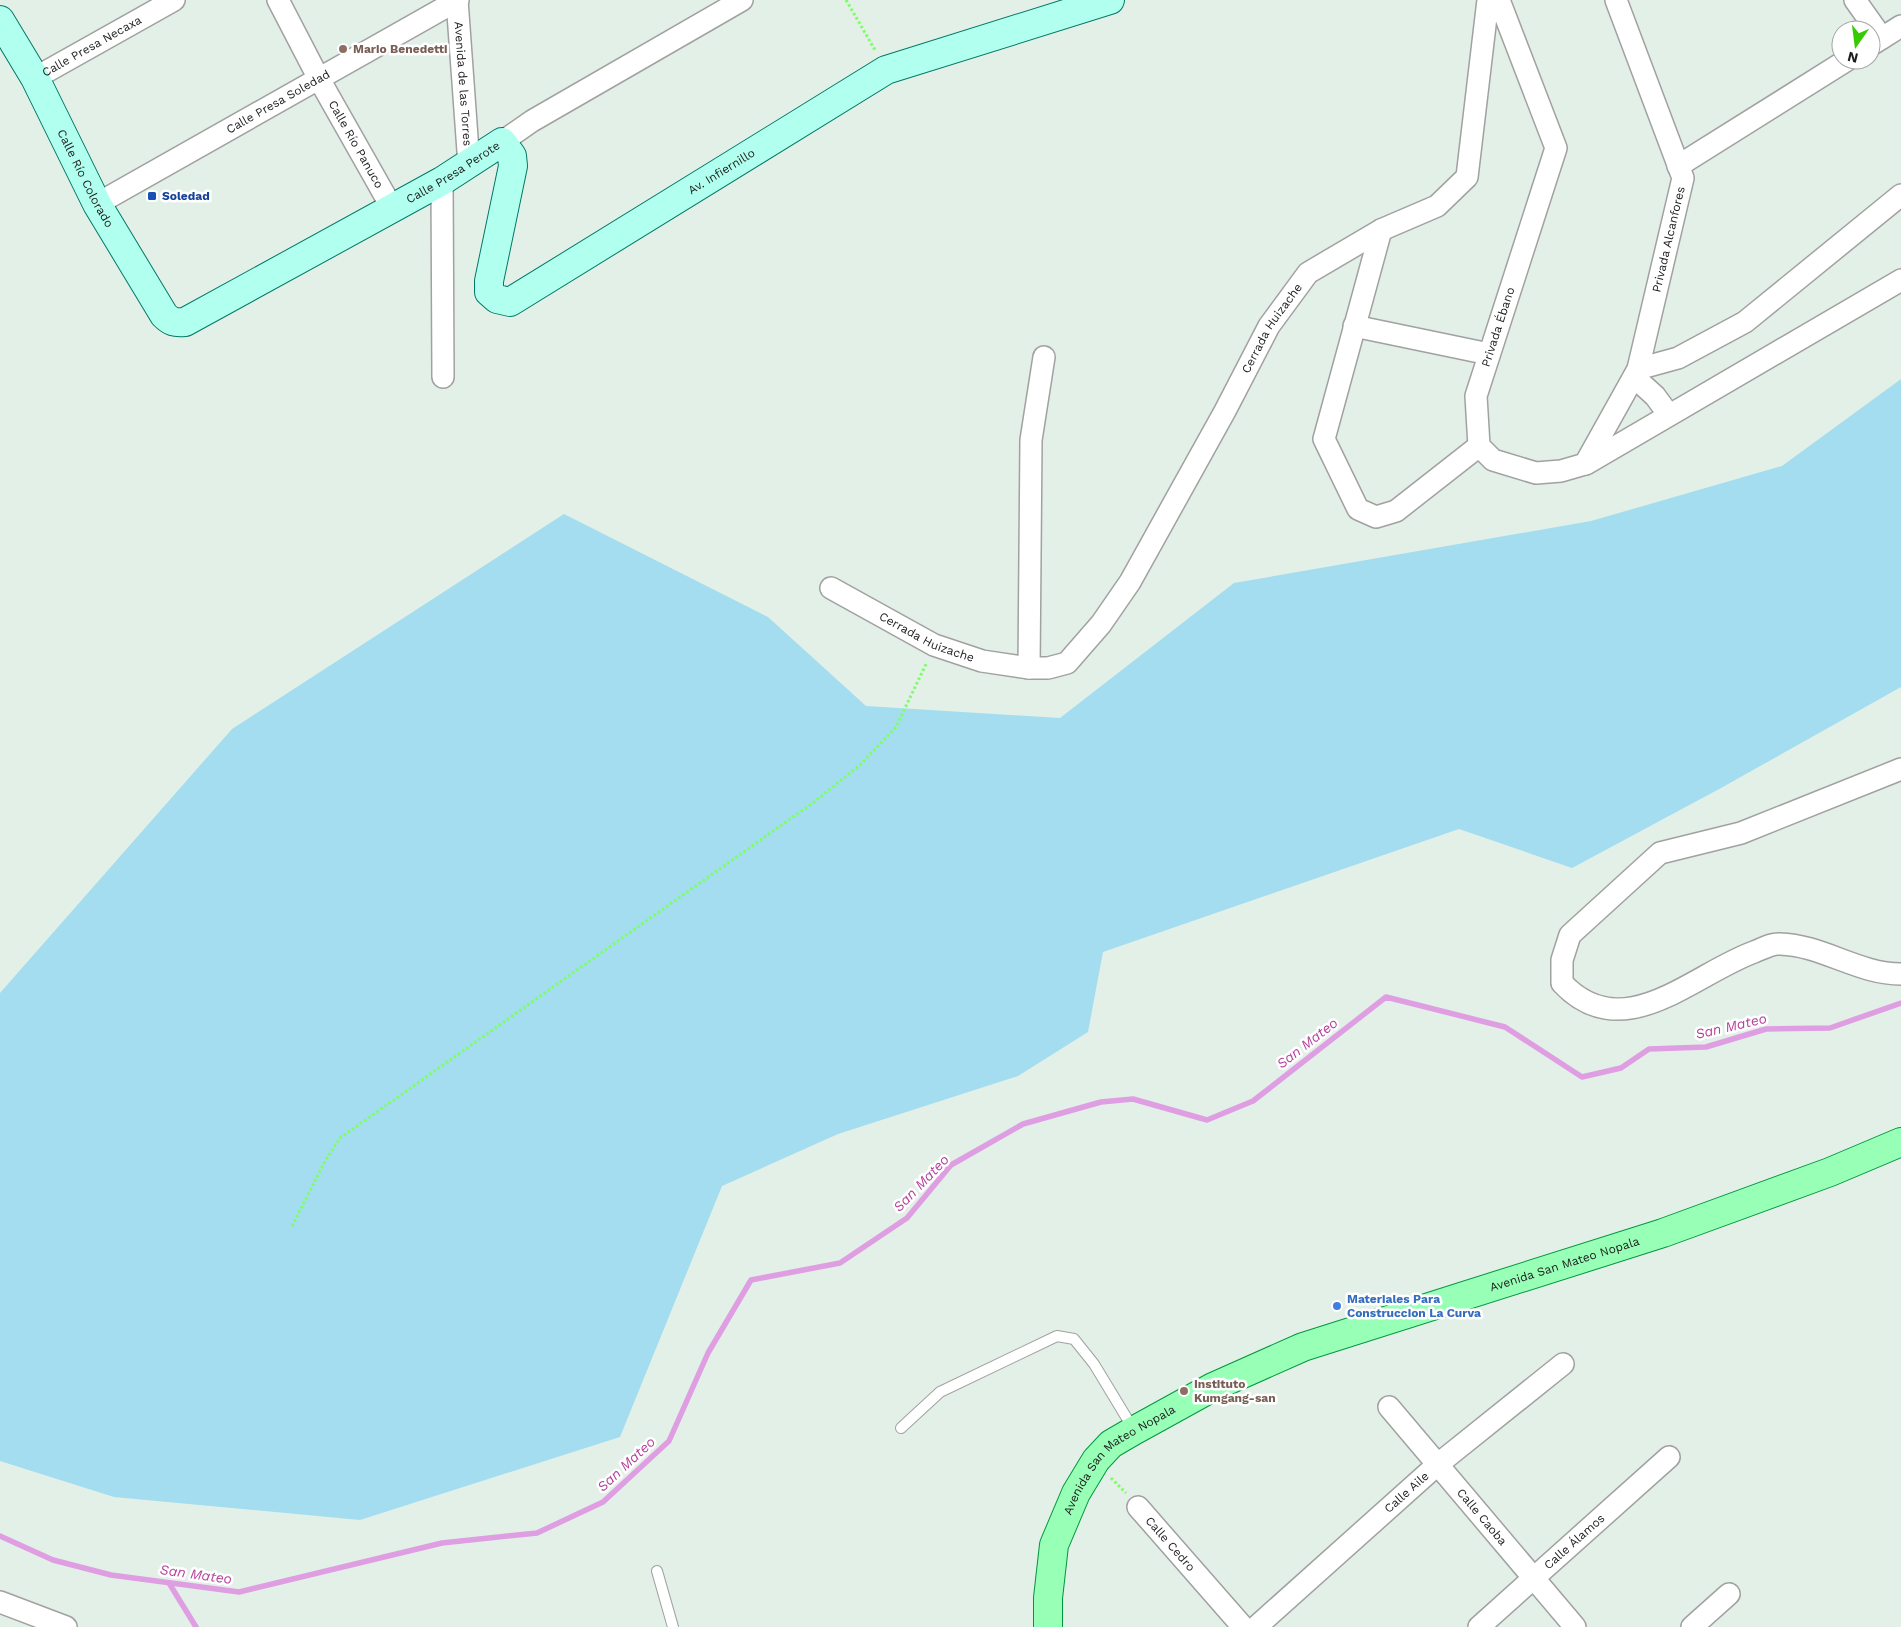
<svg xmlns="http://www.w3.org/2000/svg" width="1901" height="1627" viewBox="0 0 1901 1627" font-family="'Work Sans',sans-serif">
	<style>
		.grass { fill: #a3ddef }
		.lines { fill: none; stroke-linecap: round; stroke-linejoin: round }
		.stream { stroke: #df9ee2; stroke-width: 5.5 }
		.lane-casing { stroke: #a1a1a1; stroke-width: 12 }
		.street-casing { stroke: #a1a1a1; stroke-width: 24 }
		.secondary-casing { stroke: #007966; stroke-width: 30 }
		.primary-casing { stroke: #00973d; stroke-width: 30 }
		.path { stroke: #7dff64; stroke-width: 3; stroke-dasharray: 2.5 2.5; stroke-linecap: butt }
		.lane { stroke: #fff; stroke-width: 10 }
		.street { stroke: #fff; stroke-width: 21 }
		.secondary { stroke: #b1ffee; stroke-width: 28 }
		.primary { stroke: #98ffb7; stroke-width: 28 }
		.education-dot { fill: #8d6e63; stroke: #fff; stroke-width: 2 }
		.transit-dot { fill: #1a4fb4; stroke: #fff; stroke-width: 2 }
		.shop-dot { fill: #3f7fe0; stroke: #fff; stroke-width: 2 }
		.labels { text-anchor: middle; stroke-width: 5; stroke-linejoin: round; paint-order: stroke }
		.street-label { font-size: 12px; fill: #1d1d1d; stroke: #fff }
		.education-label { font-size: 12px; font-weight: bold; fill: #785e54; stroke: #fff; text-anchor: start }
		.transit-label { font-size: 12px; font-weight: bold; fill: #164399; stroke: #fff; text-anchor: start }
		.shop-label { font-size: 12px; font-weight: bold; fill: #366cbe; stroke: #fff; text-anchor: start }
		.water-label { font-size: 14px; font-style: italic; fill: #b6419b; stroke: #fff }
	</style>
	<rect width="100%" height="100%" fill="#e2f0e8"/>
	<path class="grass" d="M1901,379v308l-180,101 -149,80 -113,-39 -356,123 -15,80 -70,44 -180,58 -116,52 -102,251 -260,83 -246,-23 -114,-36v-468l232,-264 332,-215 204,103 98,89 194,12 174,-135 357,-62 191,-55z"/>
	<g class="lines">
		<g class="stream">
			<path d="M0,1536l53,24 58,15 128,17 203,-49 95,-10 66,-31 66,-61 39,-88 43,-73 89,-17 67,-45 44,-53 72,-41 78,-22 32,-3 74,21 46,-19 133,-104 119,30 77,50 39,-9 28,-19 57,-2 60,-18 64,-1 71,-25"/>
			<path d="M169,1583l27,44"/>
		</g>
		<g class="lane-casing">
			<g id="lane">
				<path d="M901,1428l39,-36 117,-56 17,3 20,25 40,66"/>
				<path d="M657,1571l16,56"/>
			</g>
		</g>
		<g class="street-casing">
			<g id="street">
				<path id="s1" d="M278,0l41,79 73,129"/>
				<path id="s2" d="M457,0l12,165"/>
				<path id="s3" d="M1499,0l57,148 -80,248 3,50 14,14 43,13 25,-2 24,-7 53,-95 45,-191 -67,-178"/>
				<path d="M1855,0l27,38"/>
				<path d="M1871,45l30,-19"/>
				<path id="s4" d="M35,78l139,-78"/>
				<path d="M502,142l30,-21 210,-121"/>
				<path d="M1678,166l169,-106"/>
				<path d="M442,181l1,196"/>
				<path id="s5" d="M97,204l361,-204"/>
				<path d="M1381,230l-57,209 34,70 18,8 20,-6 83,-65"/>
				<path d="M1354,326l135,28"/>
				<path d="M1638,369l40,-11 67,-36 156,-127"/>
				<path d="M1634,377l21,19 14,19"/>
				<path d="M1586,464l315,-184"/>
				<path id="s6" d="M831,588l103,57 48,16 47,7h19l19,-5 34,-39 29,-42 95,-171 44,-85 39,-53 73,-43 56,-24 30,-29 21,-177"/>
				<path d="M1029,668l2,-228 13,-83"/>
				<path d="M1901,769l-160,64 -81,20 -90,82 -8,25v23c61,65 131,-9 192,-31 8,-3 18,-9 26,-8 42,1 78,30 121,30"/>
				<path id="s7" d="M1389,1407l186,220"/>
				<path id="s8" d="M1138,1507l105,120"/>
				<path d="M0,1602l66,25"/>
				<path id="s9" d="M1256,1627l181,-162 126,-101"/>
				<path id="s10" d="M1479,1627l190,-170"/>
				<path d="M1692,1627l37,-33"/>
			</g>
		</g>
		<g class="secondary-casing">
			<g id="secondary">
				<path id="s11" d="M0,20l35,58 62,126 67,111c7,7 11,8 21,7l257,-141 60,-39 10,14 1,10 -24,115v11l8,7 13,3 376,-232 224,-70"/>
			</g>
		</g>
		<g class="primary-casing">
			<g id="primary">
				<path id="s12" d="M1048,1627v-29l6,-53 22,-52 20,-33 15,-16 24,-14 78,-43 90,-40 360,-114 167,-61 71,-30"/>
			</g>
		</g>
		<g class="path">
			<path d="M846,0l29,50"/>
			<path d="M292,1226l33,-65 15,-23 474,-336 46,-37 36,-38 31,-65"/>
			<path d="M1111,1478l15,15"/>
		</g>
		<use href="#lane" class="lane"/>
		<use href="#street" class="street"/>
		<use href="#secondary" class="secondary"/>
		<use href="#primary" class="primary"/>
	</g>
	<g class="education-dot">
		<circle cx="343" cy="49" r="5"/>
		<circle cx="1184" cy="1391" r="5"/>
	</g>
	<rect class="transit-dot" x="147" y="191" width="10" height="10" rx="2.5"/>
	<circle class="shop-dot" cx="1337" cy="1306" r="5"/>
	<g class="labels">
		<g class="street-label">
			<text dy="4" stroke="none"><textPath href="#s4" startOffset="65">Calle Presa Necaxa</textPath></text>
			<text dy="4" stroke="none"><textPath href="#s2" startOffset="84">Avenida de las Torres</textPath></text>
			<text dy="4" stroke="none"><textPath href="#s5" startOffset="208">Calle Presa Soledad</textPath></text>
			<text dy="4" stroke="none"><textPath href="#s1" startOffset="164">Calle Río Panuco</textPath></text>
			<text dy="4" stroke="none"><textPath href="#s11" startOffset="1154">Av. Infiernillo</textPath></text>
			<text dy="4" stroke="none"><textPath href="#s11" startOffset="668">Calle Presa Perote</textPath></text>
			<text dy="4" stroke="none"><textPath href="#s11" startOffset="180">Calle Río Colorado</textPath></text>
			<text dy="4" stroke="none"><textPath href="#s3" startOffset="826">Privada Alcanfores</textPath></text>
			<text transform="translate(1498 327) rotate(-72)" y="4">Privada Ébano</text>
			<text dy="4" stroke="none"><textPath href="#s6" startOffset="648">Cerrada Huizache</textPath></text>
			<text dy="4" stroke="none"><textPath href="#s6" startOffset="108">Cerrada Huizache</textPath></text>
			<text dy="4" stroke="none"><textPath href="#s12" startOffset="689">Avenida San Mateo Nopala</textPath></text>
			<text dy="4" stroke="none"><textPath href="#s12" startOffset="194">Avenida San Mateo Nopala</textPath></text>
			<text dy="4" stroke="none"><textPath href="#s9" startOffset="202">Calle Aile</textPath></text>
			<text dy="4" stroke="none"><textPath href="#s7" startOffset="144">Calle Caoba</textPath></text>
			<text dy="4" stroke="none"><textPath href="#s10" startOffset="128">Calle Álamos</textPath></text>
			<text dy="4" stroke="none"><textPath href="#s8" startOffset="49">Calle Cedro</textPath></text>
		</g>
		<g class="education-label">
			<text x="353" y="53">Mario Benedetti</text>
			<text x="1194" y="1388">Instituto<tspan x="1194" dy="14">Kumgang-san</tspan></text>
		</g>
		<g class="transit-label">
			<text x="162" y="200">Soledad</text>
		</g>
		<g class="shop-label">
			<text x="1347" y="1303">Materiales Para<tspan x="1347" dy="14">Construccion La Curva</tspan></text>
		</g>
		<g class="water-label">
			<text transform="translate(1731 1026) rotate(-13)" y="5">San Mateo</text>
			<text transform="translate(1307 1043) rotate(-38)" y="5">San Mateo</text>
			<text transform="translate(921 1183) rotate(-46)" y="5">San Mateo</text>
			<text transform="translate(626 1464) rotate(-43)" y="5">San Mateo</text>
			<text transform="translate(196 1574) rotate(8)" y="5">San Mateo</text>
		</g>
	</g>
	<g transform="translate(1856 45) rotate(194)"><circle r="24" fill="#ffffff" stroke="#a5a5a5"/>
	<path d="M0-4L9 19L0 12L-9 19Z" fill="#36cb00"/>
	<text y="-8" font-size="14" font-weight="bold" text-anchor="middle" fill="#1d1d1d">N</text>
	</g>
</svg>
